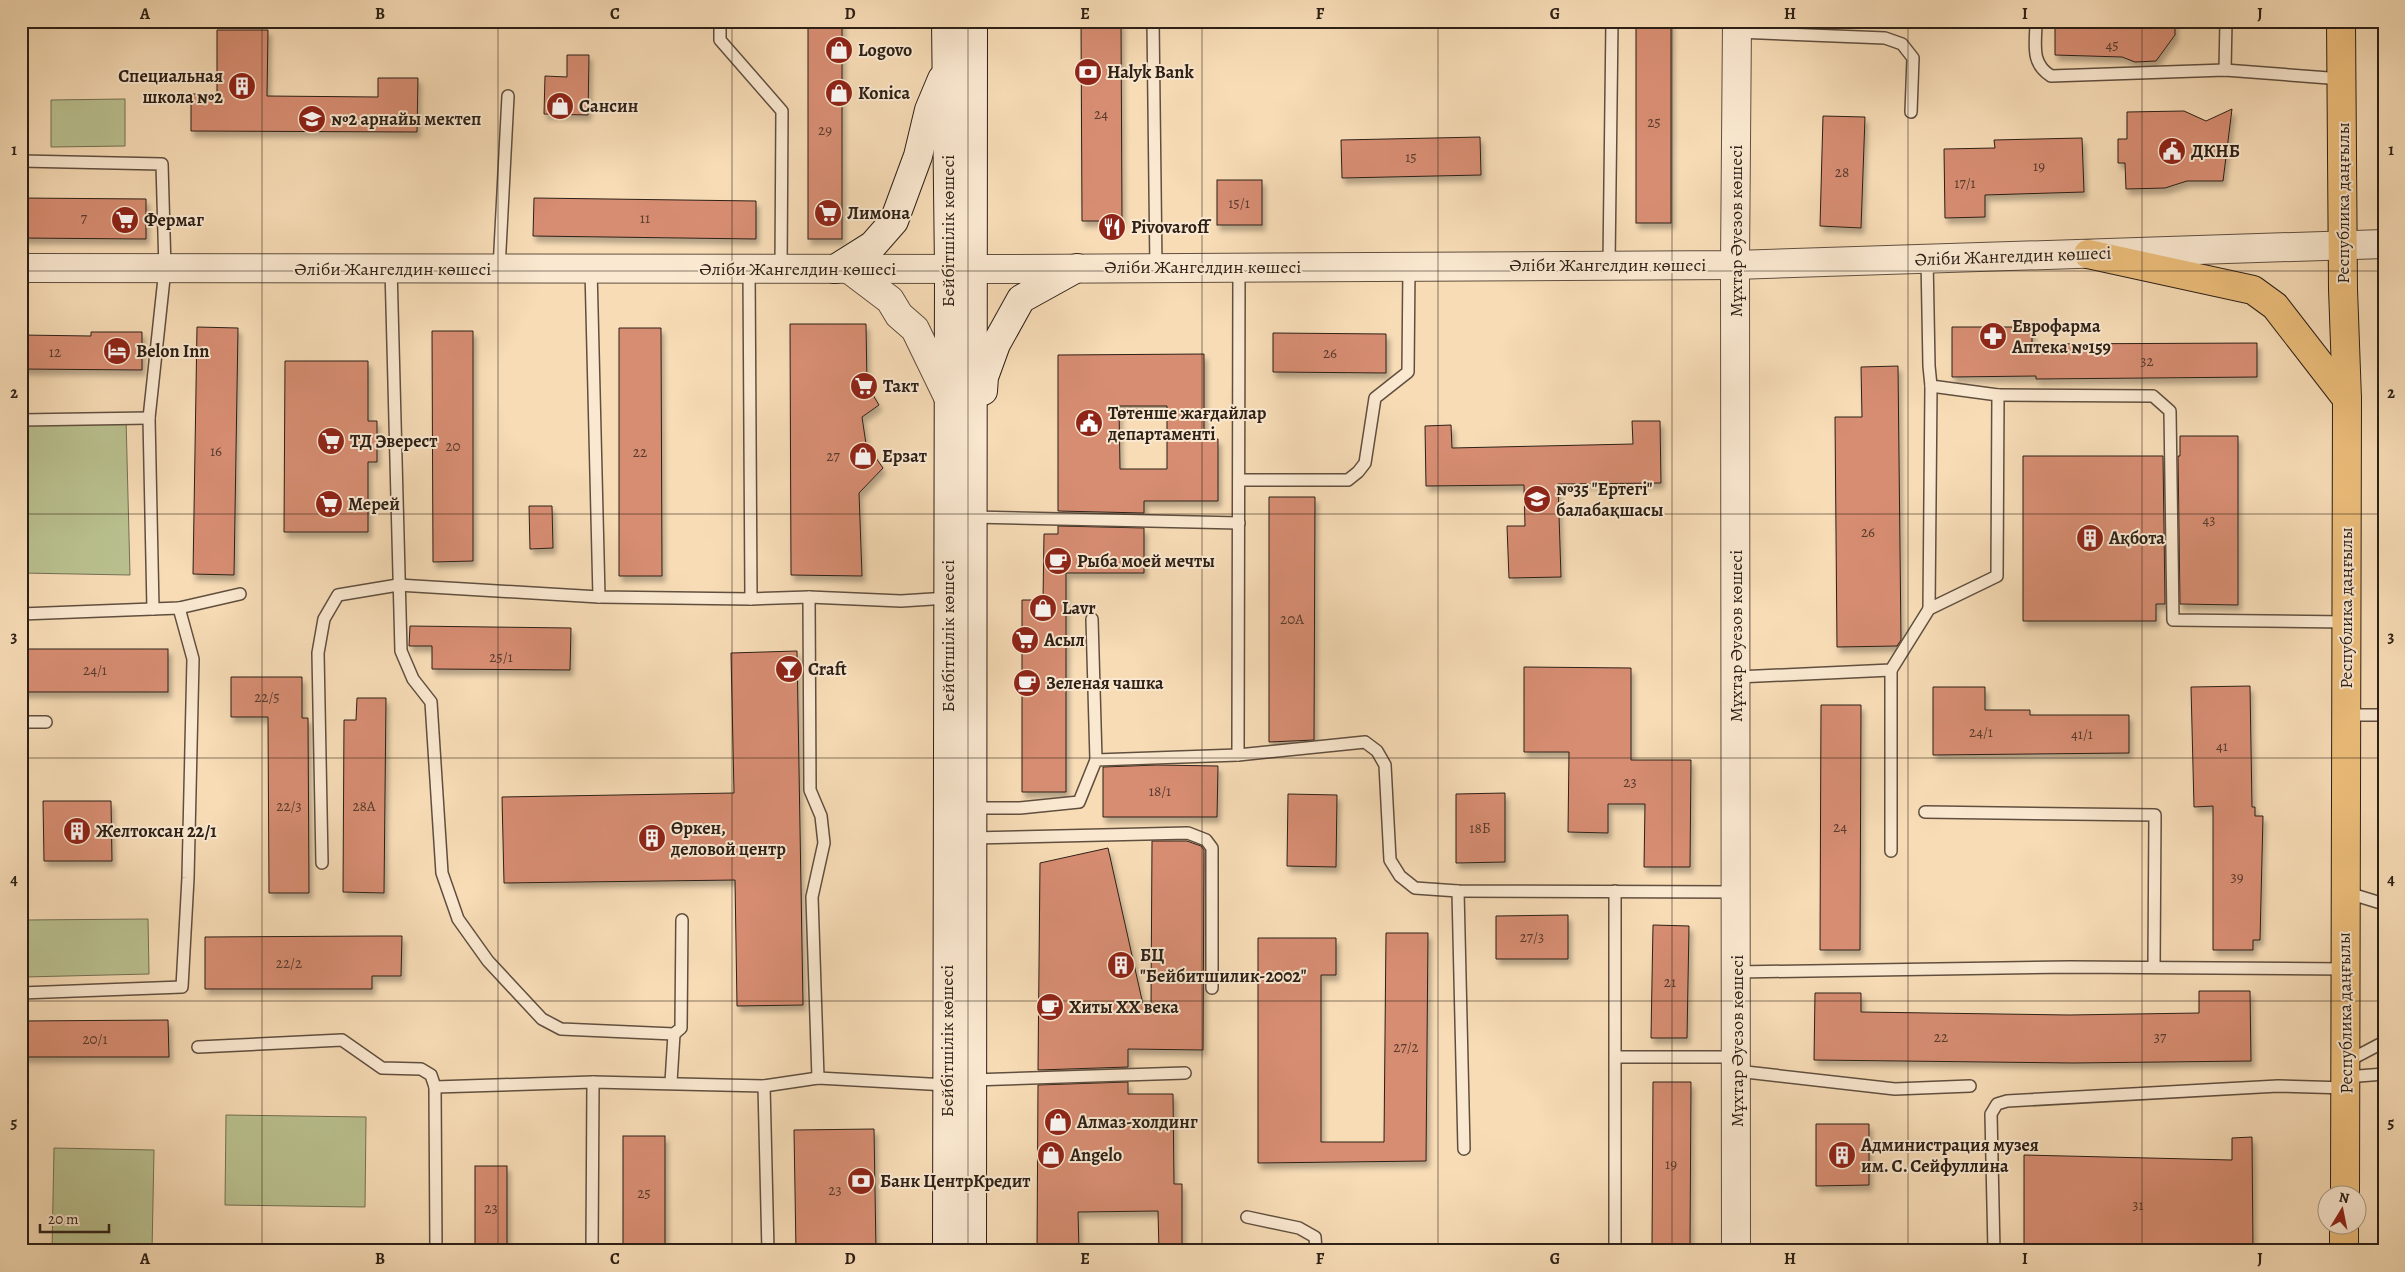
<svg xmlns="http://www.w3.org/2000/svg" width="2405" height="1272" viewBox="0 0 2405 1272" font-family="Alegreya,serif">
	<style>
		.green { fill: #bac190; stroke: #747054 }
		.building { fill: #d78d72; stroke: #2d2017; fill-rule: evenodd; filter: url(#shadow) }
		.lines { fill: none; stroke-linecap: round; stroke-linejoin: round }
		.service-casing { stroke: #604f3f; stroke-width: 14 }
		.tertiary-casing { stroke: #604f3f; stroke-width: 30 }
		.secondary-casing { stroke: #2d2017; stroke-width: 30 }
		.primary-casing { stroke: #2d2017; stroke-width: 30 }
		.service { stroke: #fae8d0; stroke-width: 11 }
		.tertiary { stroke: #fae8d0; stroke-width: 28 }
		.secondary { stroke: #fae8d0; stroke-width: 28 }
		.primary { stroke: #ecbe7b; stroke-width: 28 }
		.grid { fill: none; stroke: #2d2017; stroke-width: 1; stroke-opacity: 0.55 }
		.labels { text-anchor: middle; stroke-width: 4; stroke-linejoin: round; paint-order: stroke }
		.number-label { font-size: 15px; fill: #583b2e }
		.poi-label { font-size: 18px; font-weight: bold; fill: #2d2017; stroke: #fae8d0; text-anchor: start }
		.street-label { font-size: 18px; fill: #2d2017; stroke: #fae8d0 }
		.neatline { fill: none; stroke: #2d2017; stroke-width: 2 }
		.grid-label { font-size: 16px; text-anchor: middle; font-weight: bold; fill: #2d2017 }
	</style>
	<defs>
		<filter id="shadow"><feDropShadow dx="3" dy="5.5" stdDeviation="2.5" flood-color="#0004"/></filter>
	</defs>
	<rect width="100%" height="100%" fill="#f7dcb6"/>
	<filter id="stains"><feTurbulence type="fractalNoise" baseFrequency=".004" numOctaves="4"/><feColorMatrix values="0 0 0 0 .2 0 0 0 0 .09 0 0 0 0 .02 0 0 0 .5 -.17"/></filter>
	<radialGradient id="worn" r=".72"><stop offset=".6" stop-color="#630" stop-opacity="0"/><stop offset="1" stop-color="#630" stop-opacity=".3"/></radialGradient>
	<g class="green">
		<path d="M125,99v47l-74,1v-47z"/>
		<path d="M126,418l4,157 -109,-2v-153z"/>
		<path d="M148,919l1,55 -125,3 1,-57z"/>
		<path d="M226,1115l140,2 -1,90 -140,-2z"/>
		<path d="M54,1148l100,2 -2,101h-100z"/>
	</g>
	<g class="building">
		<rect x="808" y="21" width="34" height="218"/>
		<path d="M1081,21h40l1,200h-40z"/>
		<rect x="1636" y="21" width="35" height="202"/>
		<path d="M2055,21h120v14l-19,26 -21,1 -13,-5 -67,-2z"/>
		<path d="M217,30h51l-1,66 111,1v-19h40l-1,54 -226,-1v-37h26z"/>
		<path d="M567,55h22l-1,60 -44,-1 1,-38 22,1z"/>
		<path d="M2232,109l-9,72h-36l-22,7 -39,1 -1,-26h-7v-24h9v-27l57,-1 22,10z"/>
		<path d="M1823,116l42,1 -4,111 -41,-2z"/>
		<path d="M1480,137l1,38 -139,3 -1,-38z"/>
		<path d="M2082,138l2,54 -99,3v22l-40,1 -1,-69 51,-1 -1,-8z"/>
		<rect x="1217" y="180" width="45" height="45"/>
		<path d="M21,198l125,1v40l-125,-1z"/>
		<path d="M534,198l222,3v38l-223,-3z"/>
		<path d="M790,324h76l1,61 12,20 -17,12 4,27 17,24 -24,25 3,83 -71,-1z"/>
		<path d="M197,327l41,1 -4,247 -41,-1z"/>
		<path d="M1952,327h80v17l225,-1v34l-221,2v-3l-84,1z"/>
		<path d="M619,328h42l1,248h-43z"/>
		<path d="M432,331h41v230l-40,1z"/>
		<path d="M91,332h51v38l-121,-1v-34l70,1z"/>
		<path d="M1273,333l113,1v39l-113,-1z"/>
		<path d="M1204,354v85h14v62h-74v12l-86,-2v-156zM1119,406h48v63h-47z"/>
		<path d="M285,361h83v60h9v41h-9v70h-84z"/>
		<path d="M1898,366l3,274 -4,6 -60,1 -2,-230h27l-1,-50z"/>
		<path d="M1632,421h28l1,62 -103,1 3,93 -52,1 -2,-52h18l-1,-41 -98,1 -1,-60 26,-1 1,23 181,-4z"/>
		<path d="M2180,436h58v169l-58,-1 -2,-148h2z"/>
		<path d="M2023,456h140l2,148h-9v17h-133z"/>
		<path d="M1269,497h46l-1,243 -45,2z"/>
		<path d="M529,506h23l1,42 -23,1z"/>
		<path d="M1058,526l86,2v45h-78v219h-44v-192h21l1,-66h14z"/>
		<path d="M410,626l161,2 -1,42 -138,-1v-23h-23z"/>
		<rect x="21" y="649" width="147" height="43"/>
		<path d="M797,651l6,354 -66,1 -2,-126 -231,3 -2,-86 232,-4 -3,-140z"/>
		<path d="M1524,667l107,1v92h60l-1,107h-46l1,-63h-37v29l-40,-1 1,-80h-45z"/>
		<path d="M231,677h71v41h6l1,175h-40l-1,-176h-37z"/>
		<path d="M2250,686l2,121h3v9h8l-3,124h-7v10h-40v-144l-19,1 -3,-120z"/>
		<path d="M1933,687h52v23h45v5h99v38l-196,2z"/>
		<path d="M357,698h29l-2,195 -41,-1 1,-172h12z"/>
		<path d="M1821,705h40l-1,245h-40z"/>
		<path d="M1157,765l61,1 -1,51h-114v-50z"/>
		<path d="M1505,793v69l-49,1v-69z"/>
		<path d="M1288,794l49,1 -1,72 -49,-1z"/>
		<path d="M43,801h68l1,60h-68z"/>
		<path d="M1152,841h35l14,5 3,4 -1,200 -75,-1v18l-90,3 2,-207 68,-15 36,161h7z"/>
		<path d="M1568,915v44h-72v-43z"/>
		<path d="M1653,925l36,1 -2,112h-36z"/>
		<path d="M1386,933h42l-2,228 -168,2v-225h78v37h-15v167h63z"/>
		<path d="M381,936h21l-1,40h-29v13h-167v-52z"/>
		<path d="M2199,991h51l1,70 -178,2 -259,-3 1,-67h46v19l208,3 130,-2z"/>
		<path d="M168,1020l1,37h-148v-36z"/>
		<path d="M1128,1082v12h45l1,90h8v67h-23l-1,-40 -80,1 1,39h-42l1,-166z"/>
		<path d="M1653,1082h38l-1,164h-38z"/>
		<path d="M1816,1124h53v61l-53,1z"/>
		<path d="M874,1129l2,122h-80l-2,-121z"/>
		<rect x="623" y="1136" width="42" height="115"/>
		<path d="M2252,1137l1,114h-229v-96l208,5v-22z"/>
		<rect x="475" y="1166" width="32" height="85"/>
	</g>
	<g class="lines">
		<g class="service-casing">
			<g id="service">
				<path d="M720,21v19l62,71 -1,158"/>
				<path d="M1153,21l3,247"/>
				<path d="M2036,21c0,23 -6,42 15,55l174,-6 117,9"/>
				<path d="M1737,32l148,6 17,6 11,14 -2,54"/>
				<path d="M2225,70l1,-49"/>
				<path d="M21,161l141,3 3,105 -16,149 4,191"/>
				<path d="M1609,264l3,-243"/>
				<path d="M391,268l10,383 12,28 18,23 11,171 16,46 30,42 54,58 19,10 113,5 7,-6 1,-108"/>
				<path d="M499,269l9,-173"/>
				<path d="M591,269l8,328"/>
				<path d="M749,269l2,330"/>
				<path d="M1998,395l155,1 17,15 3,209 173,2"/>
				<path d="M21,420l128,-2"/>
				<path d="M1239,480h109l10,-8 7,-9 10,-65 33,-26 1,-106"/>
				<path d="M972,517l267,6"/>
				<path d="M809,597l1,193 11,26 3,27 -12,54 6,181"/>
				<path d="M1929,609l2,-223"/>
				<path d="M21,614l158,-6 61,-14"/>
				<path d="M1092,619l4,141"/>
				<path d="M1891,670v181"/>
				<path d="M1737,677l154,-7 38,-61 68,-33 1,-181 -67,-9 -2,-20 -2,-108"/>
				<path d="M2346,715h38"/>
				<path d="M21,722h25"/>
				<path d="M1238,755l127,-13 12,9 8,14 5,95 10,16 15,12 43,3 277,1"/>
				<path d="M972,808h48l59,-6 17,-42 142,-5 1,-488"/>
				<path d="M1925,812l230,3 -1,152"/>
				<path d="M972,838l216,-5 18,7 6,8v140"/>
				<path d="M322,863l-4,-210 6,-34 14,-24 60,-10 201,12 152,2 58,-2 92,4 47,-3"/>
				<path d="M1458,891l6,258"/>
				<path d="M1615,891v360"/>
				<path d="M2345,892l39,12"/>
				<path d="M1737,972l333,-5 274,2"/>
				<path d="M21,993l161,-6 6,-109 5,-219 -14,-51"/>
				<path d="M198,1047l144,-7 40,28 39,1 10,6 4,12 1,164"/>
				<path d="M1617,1057h120"/>
				<path d="M2346,1062l38,-20"/>
				<path d="M1737,1071l158,18 75,-3"/>
				<path d="M2346,1077l38,-3"/>
				<path d="M972,1080l213,-7"/>
				<path d="M671,1082l3,-48"/>
				<path d="M764,1086l4,165"/>
				<path d="M435,1087l158,-5 171,4 54,-8 129,7"/>
				<path d="M1247,1217l52,11 16,9 1,14"/>
				<path d="M592,1251l1,-169"/>
				<path d="M1994,1251l-3,-137 6,-10 10,-3 271,-15 69,2"/>
			</g>
		</g>
		<g class="tertiary-casing">
			<g id="tertiary">
				<path d="M21,268l980,1 734,-4 649,-21"/>
				<path d="M849,269l41,31 9,15 16,14 33,68"/>
				<path d="M1736,1251l-1,-986 2,-244"/>
			</g>
		</g>
		<g class="secondary-casing">
			<g id="secondary">
				<path d="M946,21l3,248 -2,982"/>
				<path d="M835,269l38,-24 21,-24 24,-65 11,-46 13,-31"/>
				<path d="M983,391l1,-14 12,-33 25,-45 56,-31"/>
				<path d="M972,1251l1,-1230"/>
			</g>
		</g>
		<g class="primary-casing">
			<g id="primary">
				<path d="M2341,21l2,268 4,110 -2,795"/>
				<path d="M2088,254l165,36 22,16 72,93"/>
				<path d="M2344,1251v-27"/>
			</g>
		</g>
		<use href="#service" class="service"/>
		<use href="#tertiary" class="tertiary"/>
		<use href="#secondary" class="secondary"/>
		<use href="#primary" class="primary"/>
	</g>
	<path class="grid" d="M262,21v1230M498,21v1230M732,21v1230M968,21v1230M1202,21v1230M1438,21v1230M1672,21v1230M1908,21v1230M2142,21v1230M21,271h2363M21,514h2363M21,758h2363M21,1001h2363"/>
	<defs>
		<g id="shop-disc" transform="scale(1.4375)"><circle r="9.5" fill="#8f2418" stroke="#fae8d0"/><path d="M-5-2.5h2.3a2.7 3.5 0 0 1 5.4 0H5L5.5 6h-11ZM-1.5-2.5h3a1.5 2.3 0 0 0-3 0Z" fill="#fff"/></g>
		<g id="bank-disc" transform="scale(1.4375)"><circle r="9.5" fill="#8f2418" stroke="#fae8d0"/><path d="M-6-4H6V4H-6ZM0-2.3a2.3 2.3 0 1 0 0 4.6a2.3 2.3 0 1 0 0-4.6Z" fill="#fff"/></g>
		<g id="building-disc" transform="scale(1.4375)"><circle r="9.5" fill="#8f2418" stroke="#fae8d0"/><path d="M-4-6H4V6H1V3H-1V6H-4ZM-2.5-4.3h1.7v1.8h-1.7ZM.8-4.3h1.7v1.8H.8ZM-2.5-1h1.7V.8h-1.7ZM.8-1h1.7V.8H.8Z" fill="#fff"/></g>
		<g id="school-disc" transform="scale(1.4375)"><circle r="9.5" fill="#8f2418" stroke="#fae8d0"/><path d="M0-5L7-2L0 1L-7-2ZM-4 1L0 2.5L4 1V4Q0 6-4 4Z" fill="#fff"/></g>
		<g id="civic-disc" transform="scale(1.4375)"><circle r="9.5" fill="#8f2418" stroke="#fae8d0"/><path d="M-.6-6.5H3V-4.5H.6V-3L4-1V1h2V6H-6V1h2V-1L-.6-3ZM-1.2 2.5V6h2.4V2.5Z" fill="#fff"/></g>
		<g id="supermarket-disc" transform="scale(1.4375)"><circle r="9.5" fill="#8f2418" stroke="#fae8d0"/><path d="M-6-5.5h2.5l.6 2H6L4.5 2H-2.5L-4.4-4H-6ZM-1.5 3.2a1.3 1.3 0 1 0 .1 0ZM3 3.2a1.3 1.3 0 1 0 .1 0Z" fill="#fff"/></g>
		<g id="restaurant-disc" transform="scale(1.4375)"><circle r="9.5" fill="#8f2418" stroke="#fae8d0"/><path d="M-5-6h1v4h1v-4h1v4h1v-4h1v5L-1.5 .5V6h-2V.5L-5-1ZM5-6V6H3V1.5H1.5Q1.5-4 5-6Z" fill="#fff"/></g>
		<g id="pharmacy-disc" transform="scale(1.4375)"><circle r="9.5" fill="#8f2418" stroke="#fae8d0"/><path d="M-2-6h4v4h4v4h-4v4h-4v-4h-4v-4h4Z" fill="#fff"/></g>
		<g id="hotel-disc" transform="scale(1.4375)"><circle r="9.5" fill="#8f2418" stroke="#fae8d0"/><path d="M-6-4.5h1.5V1H6V5H4.5V3h-9V5H-6ZM-4 0a1.8 1.8 0 1 1 3.6 0ZM.5 0V-2.5h3Q6-2.5 6 0Z" fill="#fff"/></g>
		<g id="cafe-disc" transform="scale(1.4375)"><circle r="9.5" fill="#8f2418" stroke="#fae8d0"/><path d="M-5.5-4.5H6V0H3Q3 3.5 0 3.5H-2.5Q-5.5 3.5-5.5 0ZM3-3.2v2h1.7v-2ZM-6 4.5H4V6H-6Z" fill="#fff"/></g>
		<g id="bar-disc" transform="scale(1.4375)"><circle r="9.5" fill="#8f2418" stroke="#fae8d0"/><path d="M-6-5H6L.8 .8V4.5H3.5V6h-7V4.5H-.8V.8Z" fill="#fff"/></g>
	</defs>
	<g fill-rule="evenodd">
		<use href="#shop-disc" x="839" y="50"/>
		<use href="#bank-disc" x="1088" y="72"/>
		<use href="#building-disc" x="242" y="86"/>
		<use href="#shop-disc" x="839" y="93"/>
		<use href="#shop-disc" x="560" y="106"/>
		<use href="#school-disc" x="312" y="119"/>
		<use href="#civic-disc" x="2172" y="151"/>
		<use href="#supermarket-disc" x="828" y="213"/>
		<use href="#supermarket-disc" x="125" y="220"/>
		<use href="#restaurant-disc" x="1112" y="227"/>
		<use href="#pharmacy-disc" x="1993" y="336"/>
		<use href="#hotel-disc" x="117" y="351"/>
		<use href="#supermarket-disc" x="864" y="386"/>
		<use href="#civic-disc" x="1089" y="423"/>
		<use href="#supermarket-disc" x="331" y="441"/>
		<use href="#shop-disc" x="863" y="456"/>
		<use href="#school-disc" x="1537" y="499"/>
		<use href="#supermarket-disc" x="329" y="504"/>
		<use href="#building-disc" x="2090" y="538"/>
		<use href="#cafe-disc" x="1058" y="561"/>
		<use href="#shop-disc" x="1043" y="608"/>
		<use href="#supermarket-disc" x="1025" y="640"/>
		<use href="#bar-disc" x="789" y="669"/>
		<use href="#cafe-disc" x="1027" y="683"/>
		<use href="#building-disc" x="77" y="831"/>
		<use href="#building-disc" x="652" y="838"/>
		<use href="#building-disc" x="1121" y="965"/>
		<use href="#cafe-disc" x="1050" y="1007"/>
		<use href="#shop-disc" x="1058" y="1122"/>
		<use href="#shop-disc" x="1051" y="1155"/>
		<use href="#building-disc" x="1842" y="1155"/>
		<use href="#bank-disc" x="861" y="1181"/>
	</g>
	<g class="labels">
		<g class="number-label">
			<text x="2112" y="50">45</text>
			<text x="1101" y="119">24</text>
			<text x="1654" y="127">25</text>
			<text x="825" y="135">29</text>
			<text x="1411" y="162">15</text>
			<text x="2039" y="171">19</text>
			<text x="1842" y="177">28</text>
			<text x="1965" y="188">17/1</text>
			<text x="1239" y="208">15/1</text>
			<text x="84" y="223">7</text>
			<text x="645" y="223">11</text>
			<text x="55" y="357">12</text>
			<text x="1330" y="358">26</text>
			<text x="2147" y="366">32</text>
			<text x="453" y="451">20</text>
			<text x="216" y="456">16</text>
			<text x="640" y="457">22</text>
			<text x="833" y="461">27</text>
			<text x="2209" y="525">43</text>
			<text x="1868" y="537">26</text>
			<text x="1292" y="624">20А</text>
			<text x="501" y="662">25/1</text>
			<text x="95" y="675">24/1</text>
			<text x="267" y="702">22/5</text>
			<text x="1981" y="737">24/1</text>
			<text x="2082" y="739">41/1</text>
			<text x="2222" y="751">41</text>
			<text x="1630" y="787">23</text>
			<text x="1160" y="796">18/1</text>
			<text x="289" y="811">22/3</text>
			<text x="364" y="811">28А</text>
			<text x="1840" y="832">24</text>
			<text x="1480" y="833">18Б</text>
			<text x="2237" y="882">39</text>
			<text x="1532" y="942">27/3</text>
			<text x="289" y="968">22/2</text>
			<text x="1670" y="987">21</text>
			<text x="1941" y="1042">22</text>
			<text x="2160" y="1042">37</text>
			<text x="95" y="1044">20/1</text>
			<text x="1406" y="1052">27/2</text>
			<text x="1671" y="1169">19</text>
			<text x="835" y="1195">23</text>
			<text x="644" y="1198">25</text>
			<text x="2138" y="1210">31</text>
			<text x="491" y="1213">23</text>
		</g>
		<g class="poi-label">
			<text x="858" y="56">Logovo</text>
			<text x="1107" y="78">Halyk Bank</text>
			<text x="223" y="82" text-anchor="end">Специальная<tspan x="223" dy="21">школа №2</tspan></text>
			<text x="858" y="99">Konica</text>
			<text x="579" y="112">Сансин</text>
			<text x="331" y="125">№2 арнайы мектеп</text>
			<text x="2191" y="157">ДКНБ</text>
			<text x="847" y="219">Лимона</text>
			<text x="144" y="226">Фермаг</text>
			<text x="1131" y="233">Pivovaroff</text>
			<text x="2012" y="332">Еврофарма<tspan x="2012" dy="21">Аптека №159</tspan></text>
			<text x="136" y="357">Belon Inn</text>
			<text x="883" y="392">Такт</text>
			<text x="1108" y="419">Төтенше жағдайлар<tspan x="1108" dy="21">департаменті</tspan></text>
			<text x="350" y="447">ТД Эверест</text>
			<text x="882" y="462">Ерзат</text>
			<text x="1556" y="495">№35 "Ертегі"<tspan x="1556" dy="21">балабақшасы</tspan></text>
			<text x="348" y="510">Мерей</text>
			<text x="2109" y="544">Ақбота</text>
			<text x="1077" y="567">Рыба моей мечты</text>
			<text x="1062" y="614">Lavr</text>
			<text x="1044" y="646">Асыл</text>
			<text x="808" y="675">Craft</text>
			<text x="1046" y="689">Зеленая чашка</text>
			<text x="671" y="834">Өркен,<tspan x="671" dy="21">деловой центр</tspan></text>
			<text x="96" y="837">Желтоксан 22/1</text>
			<text x="1140" y="961">БЦ<tspan x="1140" dy="21">"Бейбитшилик-2002"</tspan></text>
			<text x="1069" y="1013">Хиты ХХ века</text>
			<text x="1077" y="1128">Алмаз-холдинг</text>
			<text x="1861" y="1151">Администрация музея<tspan x="1861" dy="21">им. С. Сейфуллина</tspan></text>
			<text x="1070" y="1161">Angelo</text>
			<text x="880" y="1187">Банк ЦентрКредит</text>
		</g>
		<g class="street-label">
			<text transform="translate(2343 203) rotate(-90)" y="6">Республика даңғылы</text>
			<text transform="translate(948 231) rotate(-90)" y="6">Бейбітшілік көшесі</text>
			<text transform="translate(1736 231) rotate(-90)" y="6">Мұхтар Әуезов көшесі</text>
			<text transform="translate(2013 256) rotate(-2)" y="6">Әліби Жангелдин көшесі</text>
			<text x="1608" y="271">Әліби Жангелдин көшесі</text>
			<text x="1203" y="273">Әліби Жангелдин көшесі</text>
			<text x="393" y="275">Әліби Жангелдин көшесі</text>
			<text x="798" y="275">Әліби Жангелдин көшесі</text>
			<text transform="translate(2346 608) rotate(-90)" y="6">Республика даңғылы</text>
			<text transform="translate(948 636) rotate(-90)" y="6">Бейбітшілік көшесі</text>
			<text transform="translate(1736 636) rotate(-90)" y="6">Мұхтар Әуезов көшесі</text>
			<text transform="translate(2345 1013) rotate(-91)" y="6">Республика даңғылы</text>
			<text transform="translate(947 1041) rotate(-90)" y="6">Бейбітшілік көшесі</text>
			<text transform="translate(1737 1041) rotate(-90)" y="6">Мұхтар Әуезов көшесі</text>
		</g>
	</g>
	<rect width="2405" height="1272" fill="none" stroke="#f7dcb6" stroke-width="55"/>
	<g transform="translate(2342 1210) rotate(10)"><circle r="24" fill="#fae8d0" stroke="#a89886"/>
	<path d="M0-4L9 19L0 12L-9 19Z" fill="#8f2418"/>
	<text y="-8" font-size="14" font-weight="bold" text-anchor="middle" fill="#2d2017">N</text>
	</g>
	<path d="M40 1224v8h69v-8" fill="none" stroke="#2d2017" stroke-width="2.5"/>
	<text x="48" y="1224" font-size="15" fill="#2d2017" stroke="#fae8d0" stroke-width="4" paint-order="stroke">20 m</text>
	<rect x="28" y="28" width="2350" height="1216" class="neatline"/>
	<g class="grid-label">
		<text x="145" y="19">A</text>
		<text x="380" y="19">B</text>
		<text x="615" y="19">C</text>
		<text x="850" y="19">D</text>
		<text x="1085" y="19">E</text>
		<text x="1320" y="19">F</text>
		<text x="1555" y="19">G</text>
		<text x="1790" y="19">H</text>
		<text x="2025" y="19">I</text>
		<text x="2260" y="19">J</text>
		<text x="14" y="155">1</text>
		<text x="2391" y="155">1</text>
		<text x="14" y="398">2</text>
		<text x="2391" y="398">2</text>
		<text x="14" y="642">3</text>
		<text x="2391" y="642">3</text>
		<text x="14" y="885">4</text>
		<text x="2391" y="885">4</text>
		<text x="14" y="1128">5</text>
		<text x="2391" y="1128">5</text>
		<text x="145" y="1264">A</text>
		<text x="380" y="1264">B</text>
		<text x="615" y="1264">C</text>
		<text x="850" y="1264">D</text>
		<text x="1085" y="1264">E</text>
		<text x="1320" y="1264">F</text>
		<text x="1555" y="1264">G</text>
		<text x="1790" y="1264">H</text>
		<text x="2025" y="1264">I</text>
		<text x="2260" y="1264">J</text>
	</g>
	<rect width="100%" height="100%" filter="url(#stains)"/>
	<rect width="100%" height="100%" fill="url(#worn)"/>
</svg>
